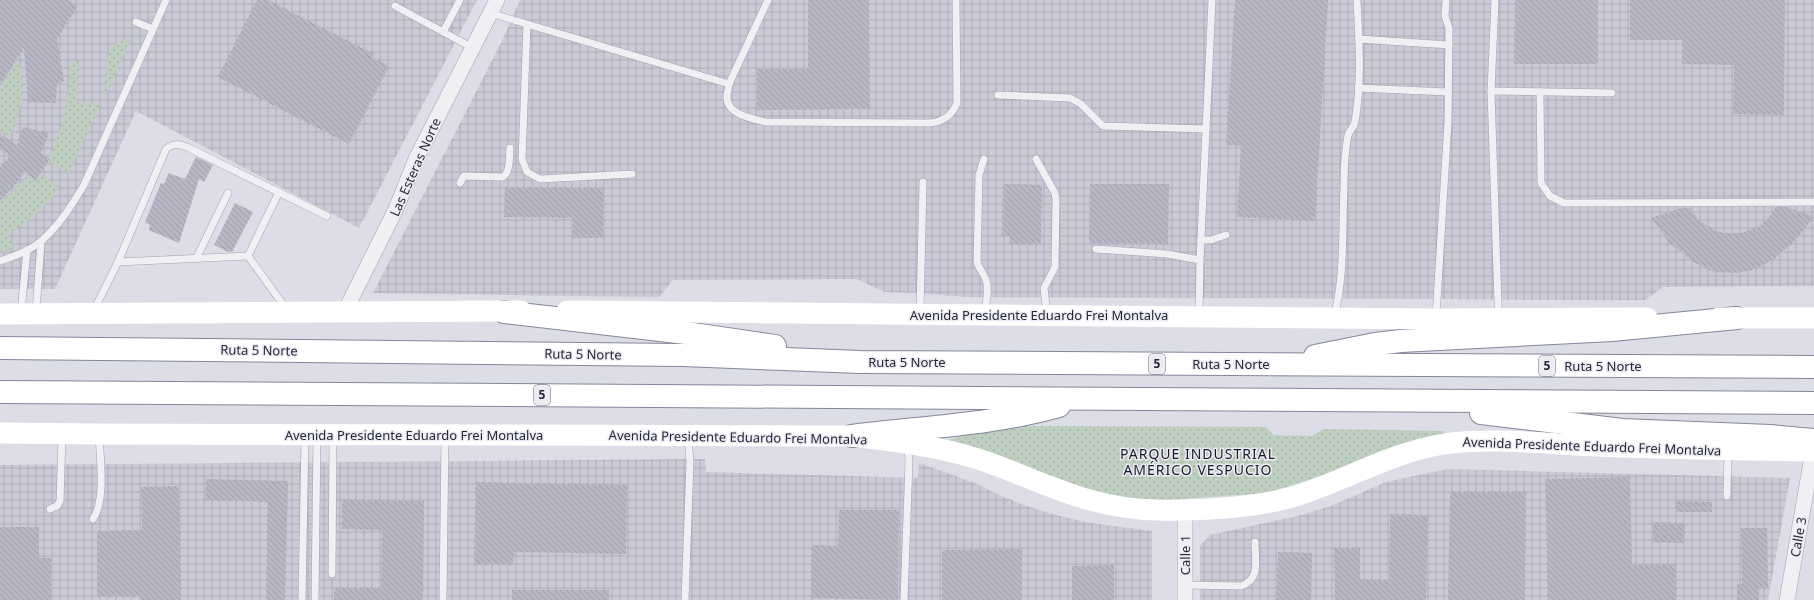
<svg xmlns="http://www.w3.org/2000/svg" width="1814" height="600" viewBox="0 0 1814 600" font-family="'Noto Sans',sans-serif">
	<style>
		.industrial { fill: url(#industrial-grid) }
		.green { fill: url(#green-dots) }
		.building { fill: url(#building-back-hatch) }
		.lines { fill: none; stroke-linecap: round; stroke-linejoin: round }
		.service-casing { stroke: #a2a3af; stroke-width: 8 }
		.minor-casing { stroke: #a2a3af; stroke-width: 16 }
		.motorway-casing { stroke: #85869b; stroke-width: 24 }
		.service { stroke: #efeff4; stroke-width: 7 }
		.minor { stroke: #efeff4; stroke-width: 15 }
		.secondary { stroke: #fff; stroke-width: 21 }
		.motorway { stroke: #fff; stroke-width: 22 }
		.labels { text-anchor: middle; stroke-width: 3; stroke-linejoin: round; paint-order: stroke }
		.shield { fill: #ececf3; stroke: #626272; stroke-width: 1 }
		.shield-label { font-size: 12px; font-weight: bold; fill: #27273b }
		.street-label { font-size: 13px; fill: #27273b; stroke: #ececf3 }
		.neighbourhood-label { font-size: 14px; letter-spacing: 1px; fill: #1a192c; stroke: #ececf3 }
	</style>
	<defs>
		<pattern id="industrial-grid" width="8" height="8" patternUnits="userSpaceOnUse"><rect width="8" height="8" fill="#cbcbd7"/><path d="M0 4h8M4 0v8" fill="none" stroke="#aeaeb9"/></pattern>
		<pattern id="green-dots" width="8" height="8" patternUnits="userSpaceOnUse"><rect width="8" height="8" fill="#becfc0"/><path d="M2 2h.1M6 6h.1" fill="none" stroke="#a3b2a6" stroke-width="1.8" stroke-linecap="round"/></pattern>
		<pattern id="building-back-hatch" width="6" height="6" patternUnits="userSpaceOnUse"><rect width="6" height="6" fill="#b7b7c5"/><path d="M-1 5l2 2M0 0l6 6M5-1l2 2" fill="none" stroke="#9d9daa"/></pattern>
	</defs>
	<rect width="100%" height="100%" fill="#dcdde6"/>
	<g class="industrial">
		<path d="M0,0h477l-118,228 -223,-117 -81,178h-55z"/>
		<path d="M520,0h1294v286l-151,1 -18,13 -680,-3 -45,-4 -35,-1 -29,-13 -183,1 -14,17 -286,-4 128,-250z"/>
		<path d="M705,459l1,13 212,6 1,-15 56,20 26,13 29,11 30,9 30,7 62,8v69h-1152v-135z"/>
		<path d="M1447,469l343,9 -22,122h-568v-54l10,-11 92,-20 29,-9 55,-24z"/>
	</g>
	<g class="green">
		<path d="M131,39l-26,58 -2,-2 6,-45c6,-7 13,-10 22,-11z"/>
		<path d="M18,59c9,27 3,52 -8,78l-10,-6v-43z"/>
		<path d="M71,60l8,1 -2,41 23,3 -31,68 -20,-11 3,-4 -2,-2c16,-36 18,-57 21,-96z"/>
		<path d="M41,175l19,12c-15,20 -32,35 -53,47l7,13 -10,6 -4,-8v-43l12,-9 15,-17 9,6z"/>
		<path d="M1028,426l238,1 7,8 39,1 11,-7 121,2 1,6 -178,56 -101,7 -55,-2 -56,-17 -58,-27 -49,-14 44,-11z"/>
	</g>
	<g class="building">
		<path d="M0,0h68l10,6 -21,33 7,42 -7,2 -1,20 -28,-1 -4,-54 -24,37z"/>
		<path d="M257,0h11l106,54 -2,3 17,9 -40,78 -131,-67z"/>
		<path d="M808,0h61l1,109 -113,1v-41h51z"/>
		<path d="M1235,0h93l-13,221 -78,-4 4,-71 -15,-1z"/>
		<path d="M1515,0h83v64h-84z"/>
		<path d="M1630,0h155l-1,115 -51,-1 1,-49 -52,-1v-24h-52z"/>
		<path d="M23,127l26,6 -8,20 9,6 -14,21 -12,-8 -7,11 -17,18v-34l10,-11 -10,-7v-15l17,11z"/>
		<path d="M196,157l17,8 -9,17 -5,-3 -20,64 -30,-13 1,-5 -5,-3 16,-39 3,1 5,-11 16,6z"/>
		<path d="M1003,184l39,1 -1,60 -31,-1v-8h-8z"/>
		<path d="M1090,184h79l-1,60 -79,-1z"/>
		<path d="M505,187l99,1 -1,50h-31l1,-20 -69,-1z"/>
		<path d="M235,203l18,9 -21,40h-4l-14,-7z"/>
		<path d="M1776,207h11l27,10 -19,24 -21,18 -18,10 -20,4 -22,-1 -21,-10 -24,-20 -18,-24 30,-10h9l9,12 15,10 9,3h19l18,-7 7,-6z"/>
		<path d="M1630,477l2,88 44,-1v36h-128l-3,-121z"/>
		<path d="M206,479l82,2 -3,119h-19l2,-98 -63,-2z"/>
		<path d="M476,482l151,3 -1,69 -112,-2 -1,13h-39z"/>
		<path d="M179,486l2,114h-42v-3h-42v-66l45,-1 -1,-43z"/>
		<path d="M1450,492h76l-1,108h-77z"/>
		<path d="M342,500l82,1 -1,99h-89v-12h47l1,-58 -40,-1z"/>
		<path d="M1676,501l36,1v10h-36z"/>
		<path d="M839,510h60l-1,90 -87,-2 1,-53 26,1z"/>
		<path d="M1390,514l38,1 -2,85h-91l-1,-52h26v32h29z"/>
		<path d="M1653,522l32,1 -1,20 -31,-1z"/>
		<path d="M0,527h39v31h12v42h-51z"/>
		<path d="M1741,528h26l1,61h-9v11h-22v-16h5z"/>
		<path d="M1022,549v51h-80v-50z"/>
		<path d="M1278,552l34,1 -1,47h-35z"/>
		<path d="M1114,565v35h-42v-34z"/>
		<rect x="512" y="590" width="97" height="10"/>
	</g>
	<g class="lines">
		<g class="service-casing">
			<g id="service">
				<path d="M768,0l-39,84c0,4 -2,8 -2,12 -1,19 26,23 39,26l163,1c14,-1 23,-7 28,-20l-1,-103"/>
				<path d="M1495,0l-4,91 7,212 1,14"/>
				<path d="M395,6l78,42"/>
				<path d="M490,13l239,71"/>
				<path d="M136,22l17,7"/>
				<path d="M527,25l-5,134 5,13 13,7 92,-5"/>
				<path d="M443,32l17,-32"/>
				<path d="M1359,39l90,6"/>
				<path d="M1358,88l90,4"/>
				<path d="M1491,91l121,2"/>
				<path d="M1540,92l1,91 9,13 14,7 250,-1"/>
				<path d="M998,95l72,3 11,6 22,22 103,3"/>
				<path d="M984,159l-5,16 -2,87c2,7 7,12 9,18 4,11 -1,22 -1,33"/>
				<path d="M1036,159l19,34 1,6 -1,68 -11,21 3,27"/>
				<path d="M460,183l4,-7 39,1c8,-6 6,-20 7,-29"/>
				<path d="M1201,240h10l15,-5"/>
				<path d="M1096,249l71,5 33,6"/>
				<path d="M248,256l31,-64"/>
				<path d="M248,256l39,54"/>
				<path d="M196,259l32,-66"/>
				<path d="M0,261c14,-5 30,-10 41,-20 18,-15 31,-36 43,-56l82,-185"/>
				<path d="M118,262l130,-6"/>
				<path d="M94,310l24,-48 48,-113c8,-6 12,-5 21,-2l140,69"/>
				<path d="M21,312l6,-62"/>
				<path d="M36,312l5,-70"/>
				<path d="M920,312l3,-130"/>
				<path d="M1199,315l1,-55 12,-260"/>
				<path d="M1334,317c11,-42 8,-87 10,-130 0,-16 1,-37 4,-52 2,-5 6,-8 7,-13 7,-40 4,-82 2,-122"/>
				<path d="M1436,317l12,-195 1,-94 -4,-12 1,-16"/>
				<path d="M1727,496l1,-46"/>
				<path d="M50,509l7,-3 3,-5 2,-65"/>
				<path d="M93,519c13,-18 7,-62 6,-84"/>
				<path d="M332,574l1,-138"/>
				<path d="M1185,585l56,1c20,-7 14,-26 14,-44"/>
				<path d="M443,598l2,-162"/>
				<path d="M302,600l3,-164"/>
				<path d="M315,600l2,-164"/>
				<path d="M685,600l5,-138 -2,-25"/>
				<path d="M904,600l5,-139 -1,-15"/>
			</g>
		</g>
		<g class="minor-casing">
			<g id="minor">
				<path d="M344,313l51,-102 21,-52 81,-159"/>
				<path d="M1185,600v-90"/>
				<path d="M1787,600l26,-149"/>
			</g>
		</g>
		<g class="motorway-casing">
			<g id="motorway">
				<path d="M504,312l182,21 89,13"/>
				<path d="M0,348l683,7 177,7 954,5"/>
				<path d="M1315,356l60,-12 26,-3 211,-11 125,-12"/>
				<path d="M0,392l1814,11"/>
				<path d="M1481,413l141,17 148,6 44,4"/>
				<path d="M852,436c69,-9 140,-11 207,-30"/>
			</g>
		</g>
		<use href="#service" class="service"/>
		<use href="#minor" class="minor"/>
		<g class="secondary">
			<path d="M567,311l869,8 211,-1"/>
			<path d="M0,314l521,-3"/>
			<path d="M1719,318h95"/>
			<path d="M0,433l99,1 753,2c42,5 85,10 126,23 63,21 109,50 179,51 44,1 101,-2 142,-15 49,-16 94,-43 145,-51 46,-7 105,0 153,2 72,3 144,4 217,5"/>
		</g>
		<use href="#motorway" class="motorway"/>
	</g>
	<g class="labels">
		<g class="shield">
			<rect x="1149" y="354" width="16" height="20" rx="3"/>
			<rect x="1539" y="356" width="16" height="20" rx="3"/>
			<rect x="534" y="385" width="16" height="20" rx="3"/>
		</g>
		<g class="shield-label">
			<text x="1157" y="368">5</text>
			<text x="1547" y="370">5</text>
			<text x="542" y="399">5</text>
		</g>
		<g class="street-label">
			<text transform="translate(415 167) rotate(-66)" y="5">Las Esteras Norte</text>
			<text x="1039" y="320">Avenida Presidente Eduardo Frei Montalva</text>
			<text transform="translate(259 350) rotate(1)" y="5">Ruta 5 Norte</text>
			<text transform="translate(583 354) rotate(1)" y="5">Ruta 5 Norte</text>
			<text x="907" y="367">Ruta 5 Norte</text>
			<text x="1231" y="369">Ruta 5 Norte</text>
			<text x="1603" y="371">Ruta 5 Norte</text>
			<text x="414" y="440">Avenida Presidente Eduardo Frei Montalva</text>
			<text transform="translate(738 437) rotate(1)" y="5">Avenida Presidente Eduardo Frei Montalva</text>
			<text transform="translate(1592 446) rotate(2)" y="5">Avenida Presidente Eduardo Frei Montalva</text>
			<text transform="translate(1798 537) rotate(-80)" y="5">Calle 3</text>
			<text transform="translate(1185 555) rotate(-90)" y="5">Calle 1</text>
		</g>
		<g class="neighbourhood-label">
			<text x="1198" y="459">PARQUE INDUSTRIAL<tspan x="1198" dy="16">AMÉRICO VESPUCIO</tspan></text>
		</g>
	</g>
</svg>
